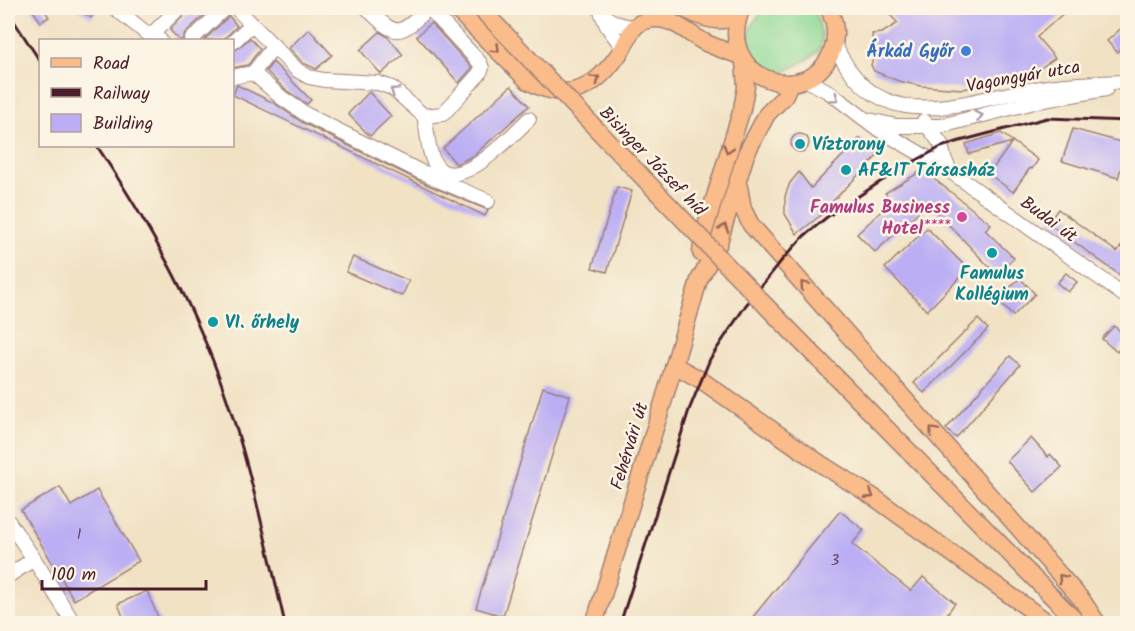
<svg xmlns="http://www.w3.org/2000/svg" width="1135" height="631" viewBox="0 0 1135 631" font-family="Kalam,sans-serif">
	<style>
		.green { fill: #8ed995; stroke: #6c7c60; stroke-width: 1.5 }
		.building { fill: #bbaef4 }
		.lines { fill: none; stroke-linecap: round; stroke-linejoin: round }
		.minor-casing { stroke: #9e8078; stroke-width: 16 }
		.major-casing { stroke: #9e8078; stroke-width: 19 }
		.minor { stroke: #fff; stroke-width: 14 }
		.major { stroke: #f9bc8a; stroke-width: 16 }
		.rail { stroke: #4a1f2b; stroke-width: 3 }
		.major-bridge-casing { stroke: #9e8078; stroke-width: 19; stroke-linecap: butt }
		.major-bridge { stroke: #f9bc8a; stroke-width: 16 }
		.oneway { stroke: #996656 }
		.oneway2 { stroke: #ae9aa0 }
		.shop-dot { fill: #3f7fe0; stroke: #fcf5e5; stroke-width: 2 }
		.culture-dot { fill: #0f9aa8; stroke: #fcf5e5; stroke-width: 2 }
		.hotel-dot { fill: #d1479c; stroke: #fcf5e5; stroke-width: 2 }
		.labels { text-anchor: middle; stroke-width: 5; stroke-linejoin: round; paint-order: stroke }
		.number-label { font-size: 15px; fill: #66435d }
		.shop-label { font-size: 18px; font-weight: bold; fill: #366cbe; stroke: #fcf5e5; text-anchor: end }
		.street-label { font-size: 18px; fill: #4a1f2b; stroke: #fcf5e5 }
		.culture-label { font-size: 18px; font-weight: bold; fill: #0d838f; stroke: #fcf5e5; text-anchor: start }
		.hotel-label { font-size: 18px; font-weight: bold; fill: #b23c85; stroke: #fcf5e5; text-anchor: end }
	</style>
	<rect width="100%" height="100%" fill="#fcf5e5"/>
	<filter id="ink" filterUnits="userSpaceOnUse"><feTurbulence type="fractalNoise" baseFrequency=".0167" numOctaves="2"/><feDisplacementMap in="SourceGraphic" scale="12" xChannelSelector="R" yChannelSelector="G"/><feConvolveMatrix kernelMatrix="1 2 1 2 8 2 1 2 1" color-interpolation-filters="sRGB"/></filter>
	<filter id="wash" filterUnits="userSpaceOnUse"><feTurbulence type="fractalNoise" baseFrequency=".008" numOctaves="4" result="noise"/><feDisplacementMap in="SourceGraphic" scale="24" xChannelSelector="R" yChannelSelector="G"/><feGaussianBlur stdDeviation="1.35" result="paint"/><feColorMatrix in="noise" values="0 0 0 0 0 0 0 0 0 0 0 0 0 0 0 0 0 1.4 0 .05"/><feComposite in="paint" operator="in"/></filter>
	<g filter="url(#wash)">
		<rect width="100%" height="100%" fill="#f1e2c4"/>
		<path class="green" d="M766,8h46c5,6 6,14 9,22 7,28 -21,30 -37,43l-12,-4 -23,-16c-4,-19 3,-32 17,-45z"/>
		<g id="blocks">
			<g class="building">
				<path d="M31,8h12l6,9 -8,5z"/>
				<path d="M76,8h22l-7,10z"/>
				<path d="M188,8h24l-27,25 -3,7h-3l-9,-10 15,-16z"/>
				<path d="M893,8h176l-32,29 18,21 -16,11 -30,11 -46,9 -42,-3 -23,-5 -24,-10 -3,-6 3,-8 -2,-23 10,-1 16,-10 -10,-10z"/>
				<path d="M229,16l8,10 -14,14h-19z"/>
				<path d="M1128,22v21l-11,9 -10,-11z"/>
				<path d="M431,23l41,45 -13,15 -42,-47z"/>
				<path d="M309,29l23,26 -16,14 -13,-6 -14,-15z"/>
				<path d="M380,32l8,5 15,18 -22,19 -21,-24z"/>
				<path d="M250,38l10,11 -12,16 -16,3v-15z"/>
				<path d="M273,62l38,38 -4,4 -20,-13 -21,-20z"/>
				<path d="M237,85l37,18 29,20 125,62 60,25 -3,6 -252,-121z"/>
				<path d="M511,86l18,20 -56,50 -17,8 -13,-16z"/>
				<path d="M369,92l22,24 -21,20 -22,-22z"/>
				<path d="M1073,129l55,15 -10,34 -56,-17z"/>
				<path d="M1001,133l37,27 -6,9 -2,-1 -17,24 -24,-18 23,-32 -43,12 -3,-10z"/>
				<circle cx="800" cy="143" r="9"/>
				<path d="M860,138l18,17 -46,47 3,2 -38,30 -12,-20v-18l5,-13 9,-11 12,16z"/>
				<path d="M923,170l68,54 -6,6 29,28 -17,17 -69,-72 -53,49 -18,-18 36,-34 -8,-7z"/>
				<path d="M617,187l15,4 -25,81 -15,-4z"/>
				<path d="M1058,209l59,43 11,-15v44l-80,-58z"/>
				<path d="M927,228l41,41 -41,42 -42,-43z"/>
				<path d="M353,257l56,24 -7,15 -56,-24z"/>
				<path d="M1066,273l11,9 -9,10 -11,-9z"/>
				<path d="M1020,278l15,16 -22,22 -16,-16z"/>
				<path d="M978,319l10,10 -64,64 -10,-10z"/>
				<path d="M1114,326l14,12 -11,14 -15,-13z"/>
				<path d="M1010,356l10,9 -64,73 -10,-9z"/>
				<path d="M543,387l27,9 -67,220 -27,-8z"/>
				<path d="M1031,438l17,19 2,-3 12,13 -27,25 -28,-31z"/>
				<path d="M60,487l11,19 26,-16 42,71 -65,39 -53,-90z"/>
				<path d="M840,511l24,19 -12,14 59,47 12,-14 32,26 -11,15 7,6h-204z"/>
				<path d="M147,591l14,33h-35l-8,-20z"/>
			</g>
		</g>
	</g>
	<g filter="url(#ink)">
		<use href="#blocks" fill-opacity="0" stroke="#9e8078" stroke-width="1.5"/>
		<g class="lines">
			<g class="minor-casing">
				<g id="minor">
					<path d="M115,8l35,28 10,4"/>
					<path d="M236,8l61,62 12,7 15,3 54,3 14,5 32,28 19,-2 36,-40 3,-6 -2,-5 -51,-55"/>
					<path d="M367,8c29,30 32,29 61,0"/>
					<path d="M599,8c7,13 21,18 36,19"/>
					<path d="M602,14l5,12 16,22"/>
					<path d="M150,36l29,-28"/>
					<path d="M191,40l34,-32"/>
					<path d="M232,43l20,-19"/>
					<path d="M834,43c41,91 111,64 189,48 35,-7 69,-8 105,-9"/>
					<path d="M253,73l21,-27"/>
					<path d="M232,77l21,-4 29,25 25,17 114,57 18,5 13,-3"/>
					<path d="M805,79l24,13 49,37 72,42 178,127"/>
					<path d="M424,116c4,15 3,33 10,46 20,38 79,-28 95,-43"/>
					<path d="M869,120l27,6h45l97,-25 68,-12"/>
					<path d="M924,121l17,23 3,14 6,13"/>
					<path d="M431,177l57,24"/>
					<path d="M8,521l26,38 40,65"/>
					<path d="M8,576l26,-17"/>
				</g>
			</g>
			<g class="major-casing">
				<g id="major">
					<path d="M455,8l73,73c42,24 69,6 93,-30 5,-7 8,-18 14,-24 4,-5 15,-8 21,-8 19,0 34,16 50,24 11,5 23,9 35,13"/>
					<path d="M480,8l32,33"/>
					<path d="M682,8c13,7 34,17 49,10 4,-2 8,-7 12,-10"/>
					<path d="M742,8c-31,70 69,106 91,40 4,-14 2,-28 -5,-40"/>
					<path d="M739,187l4,22 8,16 331,375 16,24"/>
					<path d="M701,253l2,-18 39,-126 4,-22 -2,-25"/>
					<path d="M767,307l312,317"/>
					<path d="M674,365l27,15 120,84 54,34 175,126"/>
					<path d="M594,624l71,-228 34,-116 19,-35 28,-91 21,-40 17,-17 6,-14"/>
				</g>
			</g>
			<use href="#minor" class="minor"/>
			<use href="#major" class="major"/>
			<g class="rail">
				<path d="M8,12l32,49"/>
				<path d="M97,146c39,59 76,120 104,186 41,93 61,193 84,292"/>
				<path d="M620,624l69,-214 21,-51 36,-54 36,-45 22,-24 23,-19 53,-35 35,-21 26,-14 19,-6 87,-23 81,3"/>
			</g>
			<g class="major-bridge-casing">
				<path id="major-bridge" d="M512,41l255,266"/>
			</g>
			<use href="#major-bridge" class="major-bridge"/>
		</g>
		<defs><path id="oneway-chevron" d="M-2-3.5L2.5 0L-2 3.5" fill="none" stroke-width="1.6" stroke-linecap="round" stroke-linejoin="round" transform="scale(1.5)"/></defs>
		<g class="oneway">
			<use href="#oneway-chevron" transform="translate(496 49) rotate(44)"/>
			<use href="#oneway-chevron" transform="translate(596 79) rotate(-37)"/>
			<use href="#oneway-chevron" transform="translate(728 149) rotate(107)"/>
			<use href="#oneway-chevron" transform="translate(724 228) rotate(-72)"/>
			<use href="#oneway-chevron" transform="translate(804 285) rotate(-131)"/>
			<use href="#oneway-chevron" transform="translate(933 431) rotate(-131)"/>
			<use href="#oneway-chevron" transform="translate(870 495) rotate(33)"/>
			<use href="#oneway-chevron" transform="translate(1062 578) rotate(-131)"/>
		</g>
		<g class="oneway2">
			<use href="#oneway-chevron" transform="translate(394 91) rotate(-146)"/>
			<use href="#oneway-chevron" transform="translate(835 98) rotate(36)"/>
			<use href="#oneway-chevron" transform="translate(979 116) rotate(-15)"/>
		</g>
	</g>
	<circle class="shop-dot" cx="966" cy="51" r="6"/>
	<g class="culture-dot">
		<circle cx="800" cy="144" r="6"/>
		<circle cx="846" cy="170" r="6"/>
		<circle cx="992" cy="253" r="6"/>
		<circle cx="213" cy="322" r="6"/>
	</g>
	<circle class="hotel-dot" cx="962" cy="217" r="6"/>
	<g class="labels">
		<g class="number-label">
			<text x="79" y="539">1</text>
			<text x="835" y="565">3</text>
		</g>
		<g class="shop-label">
			<text x="954" y="57">Árkád Győr</text>
		</g>
		<g class="street-label">
			<text transform="translate(1023 76) rotate(-10)" y="6">Vagongyár utca</text>
			<text transform="translate(653 161) rotate(46)" y="6">Bisinger József híd</text>
			<text transform="translate(1049 219) rotate(36)" y="6">Budai út</text>
			<text transform="translate(629 446) rotate(-73)" y="6">Fehérvári út</text>
		</g>
		<g class="culture-label">
			<text x="812" y="150">Víztorony</text>
			<text x="858" y="176">AF&amp;IT Társasház</text>
			<text x="992" y="279" text-anchor="middle">Famulus<tspan x="992" dy="21">Kollégium</tspan></text>
			<text x="225" y="328">VI. őrhely</text>
		</g>
		<g class="hotel-label">
			<text x="950" y="213">Famulus Business<tspan x="950" dy="21">Hotel****</tspan></text>
		</g>
	</g>
	<rect width="1135" height="631" fill="none" stroke="#fcf5e5" stroke-width="30"/>
	<rect x="39" y="39" width="195" height="108" fill="#fcf5e5" stroke="#b59f9b" stroke-width="1.5"/>
	<rect x="51" y="58" width="30" height="9" fill="#f9bc8a" stroke="#b59f9b" stroke-width="1.5"/>
	<text x="93" y="69" font-size="18" fill="#4a1f2b">Road</text>
	<rect x="51" y="88" width="30" height="9" fill="#4a1f2b" stroke="#b59f9b" stroke-width="1.5"/>
	<text x="93" y="99" font-size="18" fill="#4a1f2b">Railway</text>
	<rect x="51" y="114" width="30" height="18" fill="#bbaef4" stroke="#b59f9b" stroke-width="1.5"/>
	<text x="93" y="129" font-size="18" fill="#4a1f2b">Building</text>
	<path d="M42 580v9h164v-9" fill="none" stroke="#4a1f2b" stroke-width="3"/>
	<text x="51" y="580" font-size="18" fill="#4a1f2b" stroke="#fcf5e5" stroke-width="4.5" paint-order="stroke">100 m</text>
</svg>
